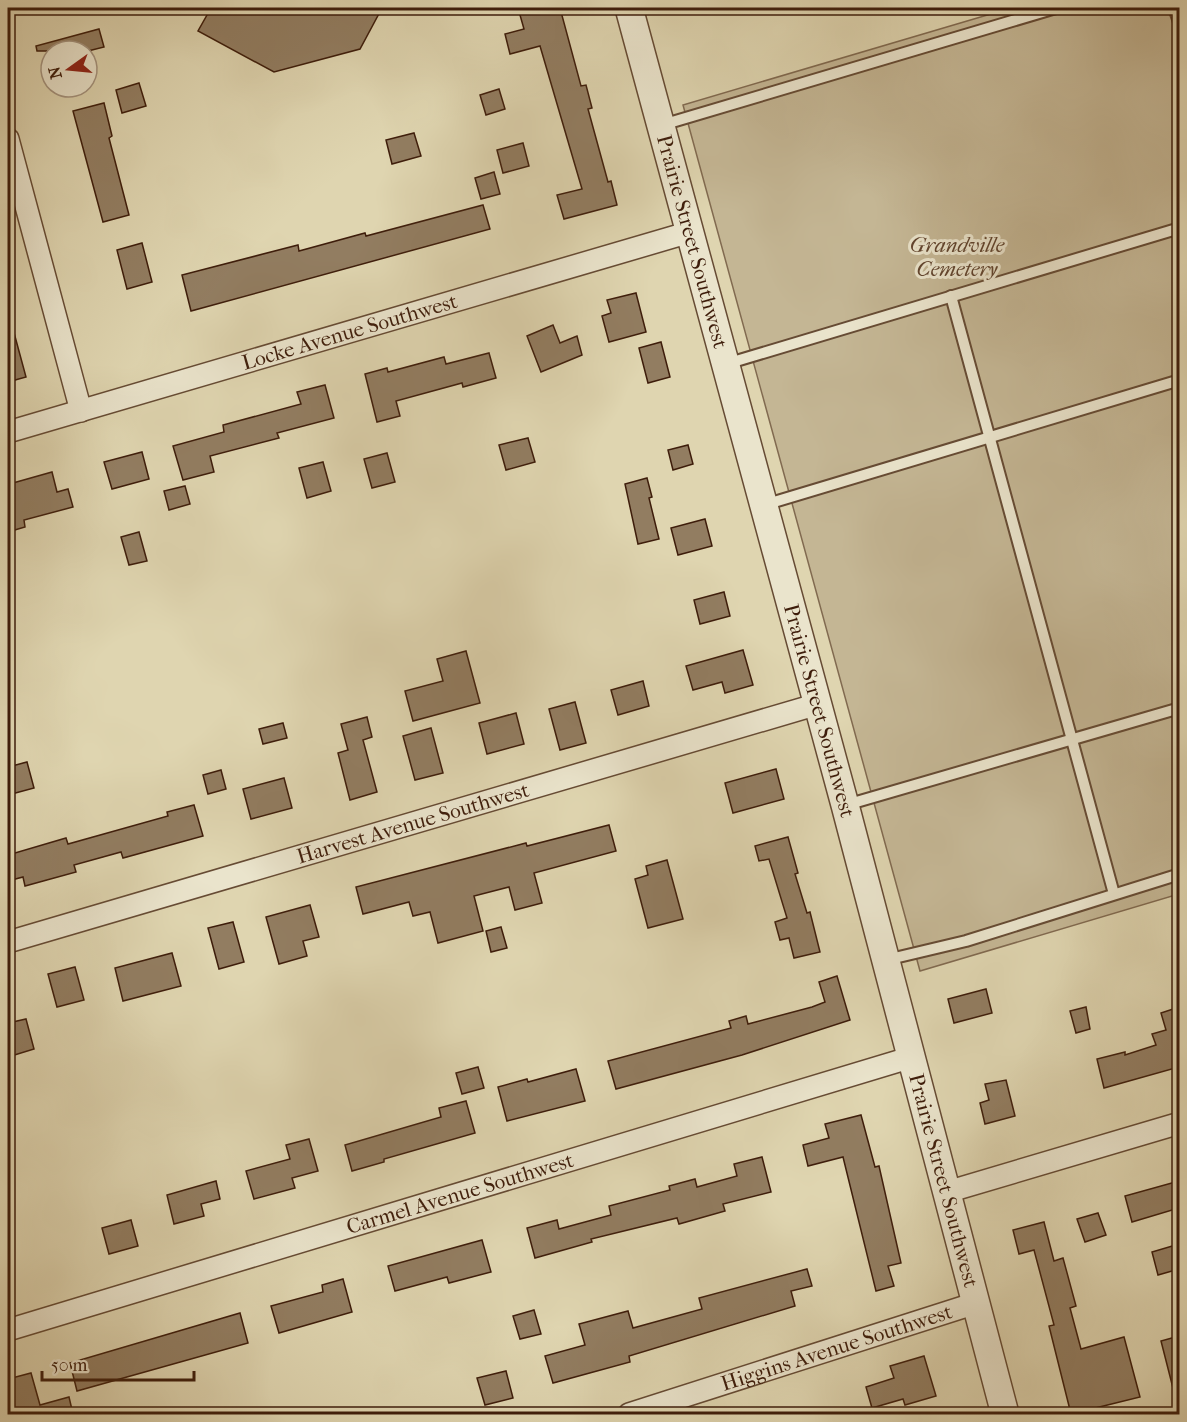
<svg xmlns="http://www.w3.org/2000/svg" width="1187" height="1422" viewBox="0 0 1187 1422" font-family="'IM FELL French Canon',serif">
	<style>
		.green { fill: #c4b694; stroke: #816a50; stroke-width: 1.5 }
		.building { fill: #927d61; stroke: #3e1d0b; stroke-width: 1.5 }
		.lines { fill: none; stroke-linecap: round; stroke-linejoin: round }
		.service-casing { stroke: #664b34; stroke-width: 14 }
		.minor-casing { stroke: #664b34; stroke-width: 24 }
		.tertiary-casing { stroke: #664b34; stroke-width: 30 }
		.service { stroke: #eae4cc; stroke-width: 10 }
		.minor { stroke: #eae4cc; stroke-width: 21 }
		.tertiary { stroke: #eae4cc; stroke-width: 27 }
		.labels { text-anchor: middle; stroke-width: 6; stroke-linejoin: round; paint-order: stroke }
		.street-label { font-size: 21px; fill: #3e1d0b; stroke: #eae4cc }
		.park-label { font-size: 21px; font-style: italic; fill: #60432d; stroke: #eae4cc }
	</style>
	<rect width="100%" height="100%" fill="#dfd5b0"/>
	<filter id="stains"><feTurbulence type="fractalNoise" baseFrequency=".00333" numOctaves="4"/><feColorMatrix values="0 0 0 0 .2 0 0 0 0 .09 0 0 0 0 .02 0 0 0 .5 -.17"/></filter>
	<radialGradient id="worn" r=".72"><stop offset=".6" stop-color="#630" stop-opacity="0"/><stop offset="1" stop-color="#630" stop-opacity=".3"/></radialGradient>
	<path class="green" d="M1011,8h168v886l-259,77 -237,-866z"/>
	<g class="building">
		<path d="M211,8h171l-22,41 -86,23 -76,-41z"/>
		<path d="M518,8h42l21,78 5,-1 6,23 -4,1 20,73 3,-1 6,24 -53,14 -7,-24 25,-6 -42,-143 -30,8 -5,-20 19,-5z"/>
		<path d="M99,29l5,18 -16,4h-51l-1,-5z"/>
		<path d="M139,83l7,23 -24,7 -6,-23z"/>
		<path d="M499,89l6,20 -19,6 -6,-20z"/>
		<path d="M104,103l8,33 -3,2 20,77 -26,7 -30,-111z"/>
		<path d="M414,133l7,23 -29,8 -6,-24z"/>
		<path d="M523,143l6,23 -26,7 -6,-23z"/>
		<path d="M494,172l6,22 -19,5 -6,-21z"/>
		<path d="M483,205l7,24 -299,82 -9,-36 116,-30 1,6 66,-18 1,3z"/>
		<path d="M142,243l10,39 -25,7 -10,-39z"/>
		<path d="M636,293l10,39 -37,10 -7,-26 9,-3 -4,-13z"/>
		<path d="M553,325l7,18 17,-7 5,19 -41,17 -14,-36z"/>
		<path d="M13,329l13,48 -18,5v-52z"/>
		<path d="M661,342l9,35 -22,6 -9,-35z"/>
		<path d="M489,353l7,25 -33,9 -1,-4 -66,18 4,15 -23,6 -12,-48 22,-6 1,4 56,-15 2,7z"/>
		<path d="M325,385l9,33 -57,15 2,5 -69,18 4,16 -31,8 -10,-34 51,-14 -1,-7 78,-21 -4,-12z"/>
		<path d="M528,438l7,24 -29,8 -7,-25z"/>
		<path d="M688,445l5,19 -20,6 -5,-20z"/>
		<path d="M142,452l7,27 -37,10 -8,-27z"/>
		<path d="M387,453l8,29 -23,6 -8,-29z"/>
		<path d="M323,462l8,29 -24,7 -8,-30z"/>
		<path d="M52,472l5,20 11,-3 5,18 -49,13 1,7 -17,5v-51l5,-1v3z"/>
		<path d="M647,478l5,19 -3,1 10,41 -21,5 -13,-60z"/>
		<path d="M185,486l5,18 -21,6 -5,-19z"/>
		<path d="M705,519l7,27 -34,9 -7,-27z"/>
		<path d="M139,532l8,29 -18,4 -8,-28z"/>
		<path d="M724,592l6,24 -30,8 -6,-24z"/>
		<path d="M743,650l10,35 -28,8 -3,-11 -29,8 -7,-24z"/>
		<path d="M466,651l14,52 -67,18 -8,-30 38,-10 -6,-22z"/>
		<path d="M643,681l6,25 -31,9 -7,-25z"/>
		<path d="M575,702l11,41 -26,7 -11,-41z"/>
		<path d="M516,713l8,31 -37,10 -8,-31z"/>
		<path d="M367,717l5,20 -9,3 14,52 -27,8 -12,-47 10,-3 -7,-26z"/>
		<path d="M283,723l4,15 -24,6 -4,-15z"/>
		<path d="M431,728l12,45 -28,7 -12,-44z"/>
		<path d="M27,762l7,26 -26,7v-28z"/>
		<path d="M776,769l8,30 -51,14 -8,-30z"/>
		<path d="M221,770l5,19 -18,5 -5,-19z"/>
		<path d="M284,778l8,30 -41,11 -8,-30z"/>
		<path d="M194,805l9,31 -80,22 -2,-6 -47,13 2,7 -51,14 -2,-9 -15,4v-26l58,-17 2,6 100,-28 -1,-4z"/>
		<path d="M609,825l7,26 -82,22 8,30 -27,7 -6,-23 -35,9 9,35 -45,12 -8,-31 -17,4 -4,-14 -46,12 -7,-27 170,-44 1,3z"/>
		<path d="M788,837l10,36 -3,1 12,39 3,-1 10,40 -26,6 -5,-20 -9,2 -5,-18 12,-4 -18,-59 -10,2 -4,-15z"/>
		<path d="M667,860l16,59 -35,9 -13,-49 13,-4 -2,-9z"/>
		<path d="M310,905l9,32 -16,4 4,15 -28,8 -13,-47z"/>
		<path d="M233,922l11,40 -25,7 -11,-41z"/>
		<path d="M501,927l6,21 -16,4 -5,-21z"/>
		<path d="M172,953l9,33 -58,15 -8,-33z"/>
		<path d="M75,967l9,33 -27,7 -9,-33z"/>
		<path d="M837,976l13,44 -108,35 -126,34 -8,-28 123,-33 -2,-7 17,-5 2,8 64,-17 13,-5 -6,-20z"/>
		<path d="M986,989l6,24 -38,10 -6,-24z"/>
		<path d="M1086,1007l4,22 -14,4 -6,-22z"/>
		<path d="M1179,1007v20l-6,2 6,21v17l-75,21 -7,-29 28,-7v3l31,-10 -4,-11 14,-4 -5,-17z"/>
		<path d="M26,1019l8,30 -26,8v-34z"/>
		<path d="M478,1067l6,21 -22,6 -6,-21z"/>
		<path d="M576,1069l9,32 -78,20 -9,-34 29,-8 1,3z"/>
		<path d="M1006,1080l9,36 -30,8 -5,-21 9,-3 -4,-16z"/>
		<path d="M466,1101l9,32 -91,26v3l-32,9 -7,-26 96,-28 -2,-9z"/>
		<path d="M861,1115l14,52 4,-1 22,97 -13,3 6,20 -18,5 -33,-134 -35,9 -5,-21 26,-7 -4,-14z"/>
		<path d="M309,1139l9,32 -26,7 3,10 -41,11 -8,-28 44,-12 -4,-14z"/>
		<path d="M762,1157l9,35 -48,12 2,7 -46,13 -2,-6 -86,21 1,3 -57,16 -8,-30 30,-8 2,9 52,-14 -2,-9 61,-16 -1,-4 26,-7 2,8 40,-11 -3,-12z"/>
		<path d="M216,1181l4,18 -19,5 3,12 -30,8 -7,-29z"/>
		<path d="M1179,1181v27l-47,14 -7,-26z"/>
		<path d="M1098,1213l8,22 -21,7 -8,-23z"/>
		<path d="M131,1220l7,26 -29,8 -7,-26z"/>
		<path d="M1044,1222l10,39 9,-3 13,48 -6,2 11,41 43,-12 16,60 -69,17 -22,-88 5,-1 -20,-75 -15,4 -6,-24z"/>
		<path d="M482,1240l9,32 -42,11 -2,-6 -52,14 -7,-25z"/>
		<path d="M1179,1244v25l-21,6 -6,-23z"/>
		<path d="M807,1269l5,17 -21,5 4,15 -166,50 1,6 -77,21 -8,-27 40,-11 -6,-21 49,-13 5,17 69,-19 -3,-11z"/>
		<path d="M343,1279l9,33 -73,21 -8,-27 52,-14 -1,-7z"/>
		<path d="M534,1310l7,24 -21,5 -7,-23z"/>
		<path d="M240,1313l8,30 -171,48 -7,-28z"/>
		<path d="M1179,1336v55l-5,1 -13,-51z"/>
		<path d="M924,1356l12,40 -31,9 -2,-6 -31,9 -6,-21 28,-9 -4,-12z"/>
		<path d="M506,1371l7,27 -28,7 -8,-27z"/>
		<path d="M31,1373l9,32 29,-8 4,17h-49l-1,-3 -15,3v-35z"/>
	</g>
	<g class="lines">
		<g class="service-casing">
			<g id="service">
				<path d="M1174,8l6,17"/>
				<path d="M662,125l394,-117"/>
				<path d="M951,296l163,598"/>
				<path d="M726,364l454,-136"/>
				<path d="M764,505l416,-125"/>
				<path d="M846,805l334,-97"/>
				<path d="M886,960l80,-19 214,-67"/>
			</g>
		</g>
		<g class="minor-casing">
			<g id="minor">
				<path d="M8,139l73,272"/>
				<path id="s1" d="M8,432l682,-200"/>
				<path id="s2" d="M8,942l810,-238"/>
				<path d="M947,1192l233,-69"/>
				<path id="s3" d="M8,1330l904,-273"/>
				<path id="s4" d="M629,1414l347,-111"/>
			</g>
		</g>
		<g class="tertiary-casing">
			<g id="tertiary">
				<path id="s5" d="M629,8l216,797 160,609"/>
			</g>
		</g>
		<use href="#service" class="service"/>
		<use href="#minor" class="minor"/>
		<use href="#tertiary" class="tertiary"/>
	</g>
	<g class="labels">
		<g class="street-label">
			<text dy="7" stroke="none"><textPath href="#s5" startOffset="242">Prairie Street Southwest</textPath></text>
			<text dy="7" stroke="none"><textPath href="#s1" startOffset="356">Locke Avenue Southwest</textPath></text>
			<text dy="7" stroke="none"><textPath href="#s5" startOffset="728">Prairie Street Southwest</textPath></text>
			<text dy="7" stroke="none"><textPath href="#s2" startOffset="422">Harvest Avenue Southwest</textPath></text>
			<text dy="7" stroke="none"><textPath href="#s5" startOffset="1214">Prairie Street Southwest</textPath></text>
			<text dy="7" stroke="none"><textPath href="#s3" startOffset="472">Carmel Avenue Southwest</textPath></text>
			<text dy="7" stroke="none"><textPath href="#s4" startOffset="218">Higgins Avenue Southwest</textPath></text>
		</g>
		<g class="park-label">
			<text x="957" y="252">Grandville<tspan x="957" dy="24">Cemetery</tspan></text>
		</g>
	</g>
	<rect width="1187" height="1422" fill="none" stroke="#dfd5b0" stroke-width="30"/>
	<rect x="9" y="9" width="1169" height="1404" fill="none" stroke="#3e1d0b" stroke-width="3"/>
	<rect x="15" y="15" width="1157" height="1392" fill="none" stroke="#3e1d0b" stroke-width="1.5"/>
	<g transform="translate(69 69) rotate(255)"><circle r="28" fill="#eae4cc" stroke="#a5947f" stroke-width="1.5"/>
	<path d="M0-4.5L10 22L0 15L-10 22Z" fill="#8f2418"/>
	<text y="-9" font-size="16" font-weight="bold" text-anchor="middle" fill="#3e1d0b">N</text>
	</g>
	<path d="M42 1371v9h152v-9" fill="none" stroke="#3e1d0b" stroke-width="3"/>
	<text x="51" y="1371" font-size="18" fill="#3e1d0b" stroke="#eae4cc" stroke-width="4.5" paint-order="stroke">50 m</text>
	<rect width="100%" height="100%" filter="url(#stains)"/>
	<rect width="100%" height="100%" fill="url(#worn)"/>
</svg>
